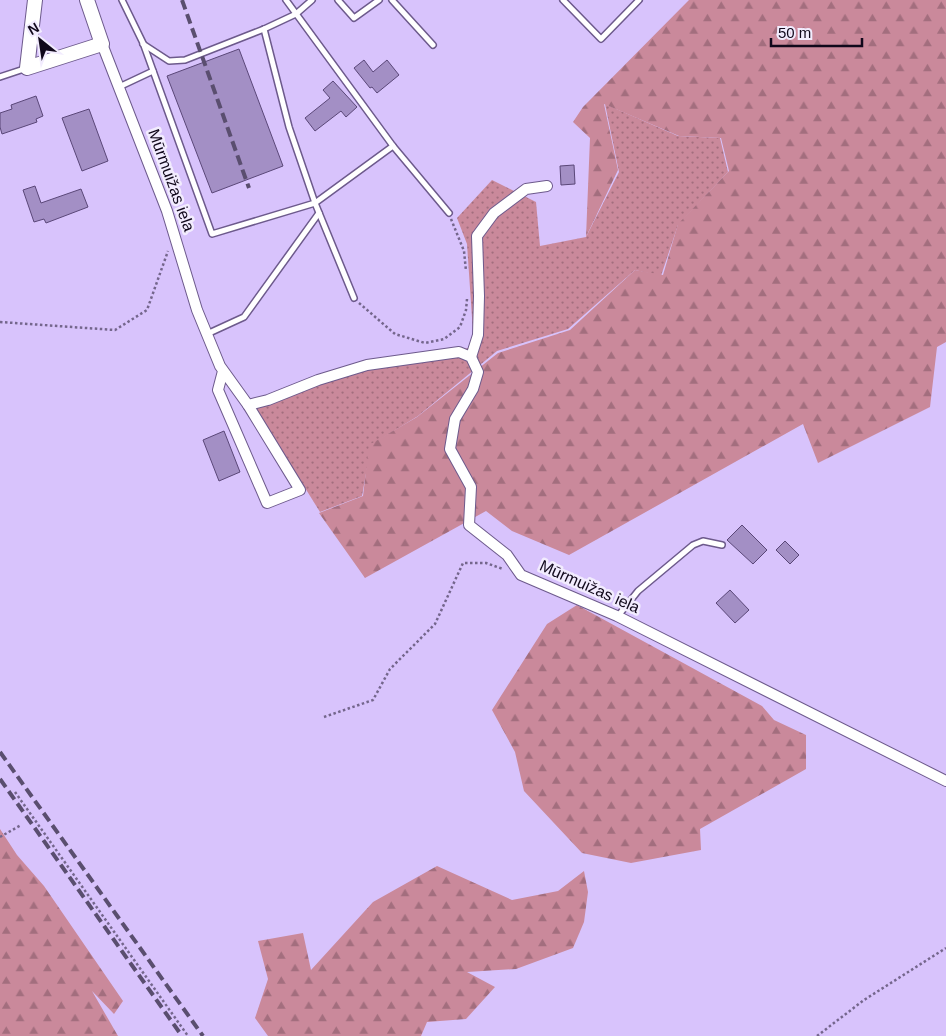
<svg xmlns="http://www.w3.org/2000/svg" width="946" height="1036" viewBox="0 0 946 1036" font-family="Helvetica,sans-serif">
	<style>
		.grass { fill: url(#grass-dots) }
		.forest { fill: url(#forest-firs) }
		.building { fill: #a38fc5; stroke: #5a4778 }
		.lines { fill: none; stroke-linecap: round; stroke-linejoin: round }
		.lane-casing { stroke: #6d5a8c; stroke-width: 8 }
		.street-casing { stroke: #6d5a8c; stroke-width: 12 }
		.secondary-casing { stroke: #6d5a8c; stroke-width: 16 }
		.path { stroke: #74668c; stroke-width: 2.5; stroke-dasharray: 2.5 2.5; stroke-linecap: butt }
		.lane { stroke: #fff; stroke-width: 5 }
		.street { stroke: #fff; stroke-width: 10 }
		.secondary { stroke: #fff; stroke-width: 14 }
		.rail { stroke: #5a4e6f; stroke-width: 4; stroke-dasharray: 10 5; stroke-linecap: butt }
		.labels { text-anchor: middle; stroke-width: 5; stroke-linejoin: round; paint-order: stroke }
		.street-label { font-size: 16px; fill: #10081b; stroke: #f2ecfe }
	</style>
	<defs>
		<pattern id="grass-dots" width="8" height="8" patternUnits="userSpaceOnUse" patternTransform="scale(1.25)"><rect width="8" height="8" fill="#ca899b"/><path d="M2 2h.1M6 6h.1" fill="none" stroke="#a36e7e" stroke-width="1.8" stroke-linecap="round"/></pattern>
		<pattern id="forest-firs" width="22" height="20" patternUnits="userSpaceOnUse" patternTransform="scale(1.25)"><rect width="22" height="20" fill="#ca899b"/><path d="M5 1l3.5 6h-7zM16 11l3.5 6h-7z" fill="#a36e7e"/></pattern>
	</defs>
	<rect width="100%" height="100%" fill="#d8c3fc"/>
	<path class="grass" d="M605,104l73,32 42,2 8,34 -50,53 -17,51 -26,-6 -67,59 -71,22 -79,65 -47,29 -9,51 -42,16 -59,-95 -5,-10 104,-39 114,-21 -7,-103 -10,-26 35,-38 44,22 4,44 46,-9 33,-65z"/>
	<g class="forest">
		<path d="M689,0h257v342l-9,5 -7,60 -112,56 -15,-39 -234,131 -57,-24 -26,-20 -121,67 -46,-65 44,-17 6,-51 48,-28 81,-64 72,-23 65,-60 28,5 15,-51 51,-53 -8,-33 -42,-2 -75,-32 14,66 -32,67 4,-99 -17,-16 10,-15z"/>
		<path d="M577,605l185,101 12,14 32,15v34l-106,60 1,21 -70,13 -49,-10 -58,-62 -9,-39 -23,-42 55,-86z"/>
		<path d="M0,829l17,26 27,31 79,115 -9,13 -22,-23 26,45h-118z"/>
		<path d="M437,866l75,34 46,-9 26,-20 4,21 -4,30 -11,26 -57,21 -49,3 28,15 -29,32 -39,3 -6,14h-153l-13,-18 13,-39 -10,-38 45,-8 8,37 62,-68z"/>
	</g>
	<g class="building">
		<path d="M239,49l44,117 -71,27 -45,-117z"/>
		<path d="M364,60l9,12 14,-12 12,15 -22,18 -5,-6 -2,1 -16,-20z"/>
		<path d="M333,81l24,26 -11,10 -5,-6 -26,20 -10,-13 25,-20 -7,-8z"/>
		<path d="M36,96l7,20 -7,3 1,3 -35,12 -2,-7v-14l12,-4 -1,-4z"/>
		<path d="M89,109l19,52 -26,10 -20,-53z"/>
		<path d="M574,165l1,19 -14,1 -1,-19z"/>
		<path d="M35,186l6,17 40,-14 7,18 -42,16 -2,-4 -10,3 -11,-32z"/>
		<path d="M224,431l16,41 -21,9 -16,-41z"/>
		<path d="M742,525l25,25 -14,14 -26,-24z"/>
		<path d="M785,541l14,14 -9,9 -14,-14z"/>
		<path d="M730,590l19,20 -14,13 -19,-20z"/>
	</g>
	<g class="lines">
		<g class="lane-casing">
			<g id="lane">
				<path d="M122,0l21,43 69,191 103,-31 78,-57"/>
				<path d="M286,0l107,146 56,67"/>
				<path d="M338,0l16,18 25,-18"/>
				<path d="M392,0l41,45"/>
				<path d="M563,0l38,39 38,-39"/>
				<path d="M264,29l25,98 26,76 39,95"/>
				<path d="M143,44l26,17 16,-1 79,-31 32,-15 16,-14"/>
				<path d="M0,77l27,-9"/>
				<path d="M119,87l34,-16"/>
				<path d="M207,334l37,-17 75,-104"/>
				<path d="M618,616l20,-25 55,-46 10,-4 19,4"/>
			</g>
		</g>
		<g class="street-casing">
			<g id="street">
				<path d="M102,44l65,167 30,99 23,56 28,39 52,85 -33,13 -49,-113 5,-19"/>
				<path d="M471,357l7,-22 1,-39 -2,-60 17,-23 32,-24 21,-3"/>
				<path d="M248,405l20,-5 50,-20 49,-15 92,-13 12,5 7,15 -5,17 -18,30 -5,30 21,38 -2,38 38,30 14,20 96,41 329,165"/>
			</g>
		</g>
		<g class="secondary-casing">
			<path id="secondary" d="M35,0l-8,68 75,-24 -15,-44"/>
		</g>
		<g class="path">
			<path d="M451,219l13,32 2,20"/>
			<path d="M359,303l36,31 30,9 19,-4 16,-12 6,-17 1,-11"/>
			<path d="M0,322l115,8 32,-20 21,-59"/>
			<path d="M324,717l49,-17 17,-31 45,-45 28,-61h23l17,6"/>
			<path d="M15,792l173,244"/>
			<path d="M0,837l21,-12"/>
			<path d="M817,1036l47,-36 82,-52"/>
		</g>
		<use href="#lane" class="lane"/>
		<use href="#street" class="street"/>
		<use href="#secondary" class="secondary"/>
		<g class="rail">
			<path d="M182,0l67,188"/>
			<path d="M0,752l203,284"/>
			<path d="M0,779l182,257"/>
		</g>
	</g>
	<g class="labels">
		<g class="street-label">
			<text transform="translate(172 180) rotate(70)" y="6">Mūrmuižas iela</text>
			<text transform="translate(590 586) rotate(24)" y="6">Mūrmuižas iela</text>
		</g>
	</g>
	<g transform="translate(40 40) rotate(330)" stroke="#f2ecfe" stroke-width="4" paint-order="stroke">
	<path d="M0-4L9 19L0 12L-9 19Z" fill="#10081b"/>
	<text y="-8" font-size="14" font-weight="bold" text-anchor="middle" fill="#10081b">N</text>
	</g>
	<path d="M771 38v8h91v-8" fill="none" stroke="#10081b" stroke-width="2.5"/>
	<text x="778" y="38" font-size="15" fill="#10081b" stroke="#f2ecfe" stroke-width="4" paint-order="stroke">50 m</text>
</svg>
